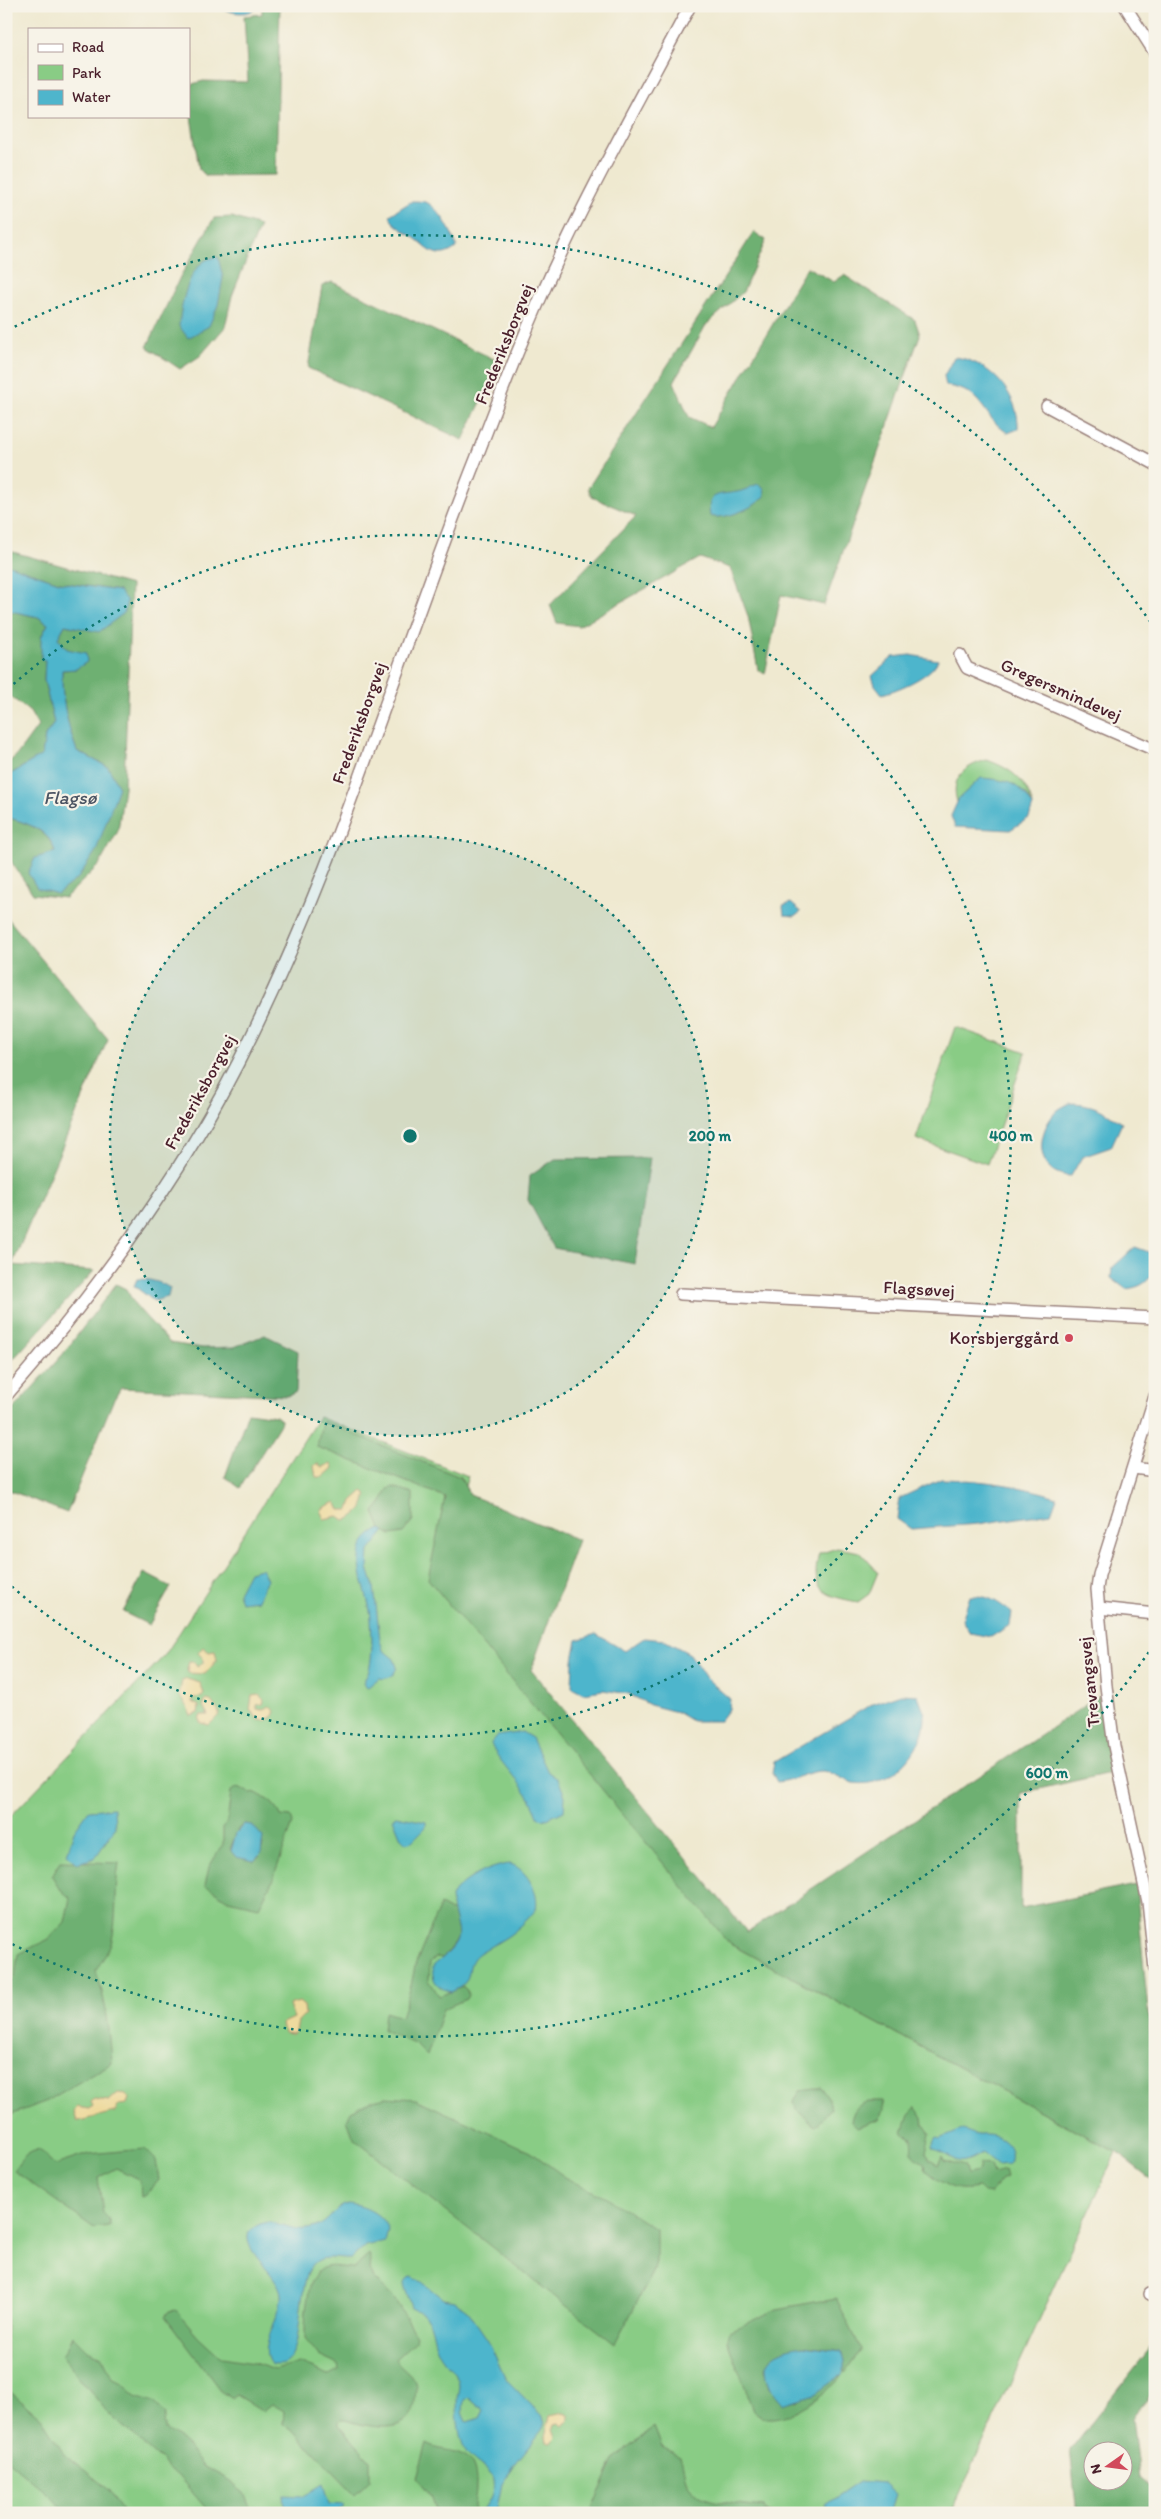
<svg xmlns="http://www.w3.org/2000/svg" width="1161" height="2519" viewBox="0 0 1161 2519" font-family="Itim,sans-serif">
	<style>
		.green { fill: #89cc85; stroke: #6a7658 }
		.forest { fill: #6eb072; stroke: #5c684e; fill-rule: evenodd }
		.sand { fill: #eeda9e; stroke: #9c7c64 }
		.water { fill: #4eb5cc; stroke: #4c6a7c; fill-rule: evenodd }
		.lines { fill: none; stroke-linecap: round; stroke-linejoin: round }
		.minor-casing { stroke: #9c847e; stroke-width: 14 }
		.minor { stroke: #fff; stroke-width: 11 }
		.ring { fill: none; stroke: #0f766e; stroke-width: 2.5; stroke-dasharray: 2.5 5 }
		.poi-dot { fill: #d1495b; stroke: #f7f3e8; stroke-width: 2 }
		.labels { text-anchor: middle; stroke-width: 4.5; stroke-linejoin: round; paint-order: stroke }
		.street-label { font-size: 18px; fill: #4a1f2b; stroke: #f7f3e8 }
		.poi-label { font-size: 18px; fill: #4a1f2b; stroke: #f7f3e8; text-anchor: end }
		.water-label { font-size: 19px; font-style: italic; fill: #4b5463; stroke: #f7f3e8 }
		.centre { fill: #0f766e; stroke: #f7f3e8; stroke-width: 2.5 }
		.ring-label { font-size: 15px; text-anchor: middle; font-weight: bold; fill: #0f766e; stroke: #f7f3e8; stroke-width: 4.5; stroke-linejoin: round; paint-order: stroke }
	</style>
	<rect width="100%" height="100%" fill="#f7f3e8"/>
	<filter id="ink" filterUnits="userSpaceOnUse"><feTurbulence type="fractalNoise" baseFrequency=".02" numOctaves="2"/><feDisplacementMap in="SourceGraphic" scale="10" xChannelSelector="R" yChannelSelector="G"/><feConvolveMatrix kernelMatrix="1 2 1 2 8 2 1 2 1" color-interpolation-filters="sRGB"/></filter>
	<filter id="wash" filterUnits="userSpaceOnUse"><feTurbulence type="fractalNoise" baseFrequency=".0096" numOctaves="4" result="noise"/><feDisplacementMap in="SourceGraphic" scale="20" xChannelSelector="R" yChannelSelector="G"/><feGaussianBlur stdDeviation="1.12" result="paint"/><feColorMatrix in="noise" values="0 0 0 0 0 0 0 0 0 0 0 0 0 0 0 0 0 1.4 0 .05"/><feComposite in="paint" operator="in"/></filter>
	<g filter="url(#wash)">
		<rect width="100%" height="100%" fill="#efe9d0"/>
		<g class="green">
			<path d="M987,760c25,9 39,20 46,46l-7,-12 -45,-16 -24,24c-7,-24 7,-36 30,-42z"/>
			<path d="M955,1027l71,25 -39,112 -71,-25z"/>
			<path d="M319,1417l149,59 -30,102 88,99 204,267 386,208 -165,361h-945v-692l159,-166z"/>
			<path d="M837,1548l23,4 18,20 -9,22 -11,8c-33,-6 -49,-11 -39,-48z"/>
		</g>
		<g class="forest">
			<path d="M262,6h18l-4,169 -70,1 -7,-7 -10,-66v-18l14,-4 45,1 -4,-66 18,-2z"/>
			<path d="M232,217l28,9 -28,70 -7,31 -25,29 -20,13 -33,-22 33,-70 34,-59z"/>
			<path d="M754,232l12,8 -23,52 -37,33 -32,57 15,35 22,10 96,-160 27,15 10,-7 71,45 5,15 -96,270 -43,-10 -16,79 -7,-4 -10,-54 -18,-48 -30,-10 -121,68 -22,-3 -7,-18 86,-89 -44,-19 -4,-9z"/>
			<path d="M332,282l168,80 -37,78 -155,-72 14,-82z"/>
			<path d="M6,550l125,35 -7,203 -6,43 -19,34 -34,33 -32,-4 -27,-40v-37c21,6 43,13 49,35l-17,36 70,-121 -31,-16c-10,-27 -16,-53 -15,-81l14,-1 -9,-20 -9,-11 7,-13 13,3 41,-37 -60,-9 -48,-15 -5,-3z"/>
			<path d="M6,610l32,7 10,7 -7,13 4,23 -1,20 10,43 -9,13 -3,19 -36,22v-13l10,-8 22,-30 -8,-14 -24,-19z"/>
			<path d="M6,916l102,123 -96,226 82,6 -88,96z"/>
			<path d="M650,1158l-15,106 -81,-16 -26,-48 2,-24 25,-17z"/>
			<path d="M116,1284l10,5 10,17 34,37 33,5 31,-1 31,-12 33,16 -2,41 -8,4 -167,-8 -8,13 -46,112 -61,-24v-72l57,-63z"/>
			<path d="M248,1412l28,4 6,5 -42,67 -15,-11z"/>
			<path d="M322,1421l138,56 10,18 108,45 -47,130 216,262 352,-236 11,77 -89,20v115l115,-23 19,199v98l-39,-30 -386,-208 -302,-365 17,-82 -128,-50z"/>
			<path d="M393,1487l20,6v27l-10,13 -12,2 -10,-6 -7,-17 8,-10 6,-13z"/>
			<path d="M144,1573l27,14 -22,38 -26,-13z"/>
			<path d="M239,1787l12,7 5,-1c10,5 21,12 25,23l10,1 2,6 -21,59 -13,25 -31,-7 -23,-15 4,-18 14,-23v-18l4,-3 4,-32zM244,1824l8,1 11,20 -4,12 -5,4 -24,-12 8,-20z"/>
			<path d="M60,1861l59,2c-5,27 -1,55 -8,81 -3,9 -11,18 -15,27 10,31 14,59 16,92l-65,38 -41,16v-130l9,-10 3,-23 31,-15 16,-17 5,-24 -10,-9 -8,-13z"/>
			<path d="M440,1905l11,6 2,-1c6,27 10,26 -10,48l-6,-1 -7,5 -1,18 10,16 24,-9 4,3 1,5 -2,4 -23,10 -16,47 -11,-11 -33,-15 2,-18 16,5 10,-31 4,-20z"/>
			<path d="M822,2088l7,11 2,10 -12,14 -4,2 -19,-15 -2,-9 6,-10z"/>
			<path d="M386,2097l30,2 115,53 34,25 45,23 46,29v33l-3,10 -38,72 -261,-205 -7,-19 4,-9 22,-11z"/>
			<path d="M867,2101h16l1,10 -5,8 -22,8 -6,-6c2,-11 7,-16 16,-20z"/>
			<path d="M915,2107l8,10 1,8 6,8 -4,20 4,7 8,5 4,-9 2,4 20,6 3,8 10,-2 2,-8 11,1 3,9 11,-3 2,7 -6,3 -10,13 -6,-1 -5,-5c-25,4 -33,-1 -53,-18l-1,-5c-20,-15 -10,-7 -13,-27l-9,-5 7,-21z"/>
			<path d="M145,2149l11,11 3,20 -14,16 -4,1 -1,-17 -24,-12 -18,10 5,35 7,7 -1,6 -15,2 -80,-57c5,-9 13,-20 25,-21l16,15 33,-11z"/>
			<path d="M369,2254l2,6 -1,10 4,8 21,22 22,35 -1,5 -21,19c6,9 15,12 20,23 2,6 0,13 0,20 -4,37 -50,24 -74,17l-2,2v4l31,35v20l-15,14 -58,-60 -14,-10 1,-13 -12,-7 -9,7 -26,-16 -4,3 -13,-8 -55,-74 4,-5 7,-1 22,26 24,22 32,5 21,7 24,-7 30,12 10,-5 -1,-5 -19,-9 -14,-18c0,-16 0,-68 21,-71 8,-2 19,1 27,1z"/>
			<path d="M836,2298l23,47 2,5 -16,23 -4,-22 -37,-5 -33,11 -6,11 5,19 26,14 44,-26 2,2c-16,16 -69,59 -88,33l-27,-69 3,-10 47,-22z"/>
			<path d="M73,2336l14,14 15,6 10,21 12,7 11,13 20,6 10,11 -2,9 3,7 15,10 21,25 23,13 19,15 8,20h-42l-31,-36 -71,-64 -47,-58 5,-4z"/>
			<path d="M1155,2342v48l-23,28 7,60 16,14v21h-78l-7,-63zM1094,2452h30v30h-30z"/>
			<path d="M6,2388l36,31 22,35 44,35 15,24h-54l-63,-54z"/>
			<path d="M654,2427l8,20 18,9c4,9 4,22 9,30 11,17 55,18 74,21l5,6h-178l25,-55z"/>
			<path d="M427,2444c12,7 23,5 34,10 22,10 14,41 12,59h-36l-6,-18 -14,-17z"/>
		</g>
		<g class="sand">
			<path d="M317,1463l5,4 9,-4 2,5 -10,9h-7l-2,-11z"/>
			<path d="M363,1491l3,2c2,12 -11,26 -22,27l-6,-4 -14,3 -3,-7 2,-4 13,-6 4,8h9l3,-9z"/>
			<path d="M203,1647l6,5 6,-1 2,9 -12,14 -17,-1 -1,-4 2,-7h5l3,5 6,-4v-5l-5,-5z"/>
			<path d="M187,1679l13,4 4,11 -2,3 -9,1 -1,4 7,4 -1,7 -7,3 -5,-12 -7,-9 3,-14z"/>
			<path d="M259,1695l5,5 -1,4 -6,1v4l7,1 5,-4 6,5 -2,5 -8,5 -6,-1 -9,-10 2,-14z"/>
			<path d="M206,1700l5,1 8,11 -1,4 -9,9 -8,-2 -2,-3 2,-5h7l-5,-9z"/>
			<path d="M299,2002l5,4 1,8 -7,7 -2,11 -4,2 -8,-1 -2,-10 11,-5 -4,-13z"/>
			<path d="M118,2093l8,1 3,4 -2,6 -8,1 -4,7c-7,1 -35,10 -38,9l-3,-9 3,-5 13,2 3,-3 -2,-4 3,-3 15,2z"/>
			<path d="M564,2412l5,2v5l-6,7 -4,-3 -4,1 -2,6 3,8 -5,5 -5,-1 -1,-4 5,-23z"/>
		</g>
		<g class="water">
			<path d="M215,6h44c-12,12 -30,6 -44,0z"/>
			<path d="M412,201c5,0 11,0 16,2 13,8 24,29 29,44 -20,17 -30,0 -45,-11 -7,-4 -14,-9 -20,-15l-2,-6z"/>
			<path d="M218,257l5,21 -5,27 -9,21 -21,12 -9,-12c2,-19 8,-55 27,-66 3,-2 8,-2 12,-3z"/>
			<path d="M954,357c34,3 66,37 64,72l-10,4c-27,-16 -23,-43 -62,-47l-2,-10z"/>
			<path d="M759,484l5,4 1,8c-9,11 -41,25 -55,20 -5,-29 16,-19 34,-26 6,-2 9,-5 15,-6z"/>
			<path d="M6,564l53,18 60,9 8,10 -3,12 -25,19 -34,-7 -7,13 9,11 19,4 1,9 -11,7 -14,1c-1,28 5,54 15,81l31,16 11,20 -23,64 -18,27 -21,16 -20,-6 -9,-15 7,-15 20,-6c-5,-22 -28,-29 -49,-35v-40l36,-22 3,-19 9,-13 -10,-43 1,-20 -4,-1v-22l7,-13 -10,-7 -32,-7z"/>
			<path d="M910,655l28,5c-6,16 -40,30 -56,34l-7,-9 -3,-9 21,-19z"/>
			<path d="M981,778c26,2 38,4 52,28l-4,12 -19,12 -55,-3 -4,-11 8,-18z"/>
			<path d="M791,903l10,9 -6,4 -11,-1 -1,-9z"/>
			<path d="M1070,1103c22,0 35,8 52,20l-11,24 -29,10 -11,19c-35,-1 -36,-40 -17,-62 3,-5 11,-8 16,-11z"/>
			<path d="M1135,1247l14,5 5,20c-8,12 -14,15 -28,17l-15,-11 1,-10z"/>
			<path d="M137,1279c12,0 22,2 33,9l-2,9 -14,4 -20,-15z"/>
			<path d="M941,1479c41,1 78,6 116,18l-6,16 -73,11 -67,5 -14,-10 3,-21z"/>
			<path d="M381,1529l4,2 -16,20 -1,17 6,19 6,53 3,10 11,9 3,8c-3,9 -9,13 -18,11l-12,10 -4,-4c1,-5 4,-9 6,-14 4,-15 3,-35 2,-50 -1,-30 -30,-74 10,-91z"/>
			<path d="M261,1569l6,10 -9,21 -17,2 -3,-9 11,-21z"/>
			<path d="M970,1596c19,-1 28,6 42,17l-2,12 -19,12 -21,-4 -8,-13z"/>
			<path d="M596,1634l29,17 19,-13 20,2 26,14 16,24 24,21 -1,10 -9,12h-28l-15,-9 -27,-7 -21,-11 -26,-4 -20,3 -11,-6 1,-27 4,-20z"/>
			<path d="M901,1694l17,1c2,7 7,16 7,22 0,34 -35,72 -71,66 -10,-2 -22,-12 -32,-12 -13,0 -31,10 -45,11l-5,-9 2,-11 98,-58z"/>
			<path d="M522,1732l10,6 16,34 10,7 7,17 -1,15 -17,8 -8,-1c-3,-7 -6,-15 -10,-21 -8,-14 -36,-42 -38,-54l6,-7z"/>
			<path d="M114,1808l1,20 -20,30 -18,5 -10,-9 7,-23 15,-21z"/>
			<path d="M396,1816l30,6v5l-14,14 -6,2 -5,-5 -8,-20z"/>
			<path d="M244,1824l8,1 11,12 -2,17 -7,7 -18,-4 -5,-6 5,-18z"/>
			<path d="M510,1864c16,4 30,29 26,45 -7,10 -21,23 -31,29 -9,6 -19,10 -27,16 -16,13 0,27 -27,38 -13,-4 -20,-11 -18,-26 39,-31 21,-30 18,-69 10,-17 39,-31 59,-33z"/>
			<path d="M962,2130c6,1 14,6 19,5 16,-1 33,6 30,25l-4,5 -9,1 -16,-13c-31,19 -24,1 -49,-4l-1,-3 5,-9 3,2z"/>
			<path d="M348,2204c17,2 34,9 40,26l-3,11 -20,5 -14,13c-11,1 -25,-4 -34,2 -27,17 -5,115 -46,103 -15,-16 12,-49 10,-70 -2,-20 -40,-43 -32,-62 20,-21 37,0 58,-3 24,-3 24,-21 41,-25z"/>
			<path d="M412,2277l10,5 21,17 12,2 13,10 20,29 17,38 38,39 2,7 -3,6 -27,34 -13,20 -6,29h-17c9,-8 16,-21 14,-33 -2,-13 -24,-17 -30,-35 -5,-13 -6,-31 -6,-45 0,-5 2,-10 2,-15 -2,-14 -14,-20 -20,-32 -6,-11 -5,-25 -12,-35 -4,-6 -10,-7 -16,-10l-7,-24 3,-5zM469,2397l15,13 -4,8 -13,4 -4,-11 1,-11z"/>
			<path d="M804,2346l37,5c4,8 4,18 1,26l-2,-1 -25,18 -32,10c-10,-10 -18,-24 -17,-39 5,-13 25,-18 38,-19z"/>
			<path d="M860,2481l24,2 12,11 -6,19h-61l-4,-8z"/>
			<path d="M323,2484l6,20 15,1 -1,3 -12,5h-43l-5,-12 1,-6 19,1z"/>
		</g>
	</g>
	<g filter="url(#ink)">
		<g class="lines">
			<g class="minor-casing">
				<g id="minor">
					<path d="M1125,6l30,47"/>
					<path d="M1047,406l108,58"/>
					<path d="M960,655l7,13 188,82"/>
					<path d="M681,1294l474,24"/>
					<path d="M6,1396c89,-103 170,-212 232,-333 99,-193 158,-403 238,-604 27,-71 54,-142 87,-210 39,-83 84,-162 127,-243"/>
					<path d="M1155,1396l-56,179 -2,14 9,97 8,60 34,156 7,67"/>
					<path d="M1134,1468l21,3"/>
					<path d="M1099,1608l56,6"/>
					<path d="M1150,2294l5,2"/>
				</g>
			</g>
			<use href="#minor" class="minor"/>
		</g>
	</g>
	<circle cx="410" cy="1136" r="300" fill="#0f766e" fill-opacity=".12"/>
	<g class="ring">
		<circle cx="410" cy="1136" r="300"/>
		<path d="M8 689A601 601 0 1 1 8 1583"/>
		<path d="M1153 1646A901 901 0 0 1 8 1942M8 330A901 901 0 0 1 1153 626"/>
	</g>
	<circle class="poi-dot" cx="1069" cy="1338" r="5"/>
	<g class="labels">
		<g class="street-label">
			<text transform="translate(504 344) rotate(-68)" y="6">Frederiksborgvej</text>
			<text transform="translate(1061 690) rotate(24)" y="6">Gregersmindevej</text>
			<text transform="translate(359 723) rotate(-70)" y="6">Frederiksborgvej</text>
			<text transform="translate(200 1092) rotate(-61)" y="6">Frederiksborgvej</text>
			<text transform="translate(919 1289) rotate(3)" y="6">Flagsøvej</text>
			<text transform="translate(1089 1682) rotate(-96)" y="6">Trevangsvej</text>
		</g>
		<g class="poi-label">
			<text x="1059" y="1344">Korsbjerggård</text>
		</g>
		<g class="water-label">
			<text x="70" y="804">Flagsø</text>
		</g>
	</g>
	<circle cx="410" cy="1136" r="8" class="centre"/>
	<g class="ring-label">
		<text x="710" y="1141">200 m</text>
		<text x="1011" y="1141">400 m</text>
		<text x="1047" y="1778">600 m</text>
	</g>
	<rect width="1161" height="2519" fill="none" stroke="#f7f3e8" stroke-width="25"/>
	<rect x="28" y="28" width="162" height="90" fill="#f7f3e8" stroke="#b29e9c"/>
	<rect x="38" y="44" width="25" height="8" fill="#ffffff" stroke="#b29e9c"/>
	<text x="72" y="52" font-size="15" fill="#4a1f2b">Road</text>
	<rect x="38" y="65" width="25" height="15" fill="#89cc85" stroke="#b29e9c"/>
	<text x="72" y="78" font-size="15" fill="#4a1f2b">Park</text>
	<rect x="38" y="90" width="25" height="15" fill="#4eb5cc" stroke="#b29e9c"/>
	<text x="72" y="102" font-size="15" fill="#4a1f2b">Water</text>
	<g transform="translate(1108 2466) rotate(256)"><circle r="24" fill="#f7f3e8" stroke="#b29e9c"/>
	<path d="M0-4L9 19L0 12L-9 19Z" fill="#d1495b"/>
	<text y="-8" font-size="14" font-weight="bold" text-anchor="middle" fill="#4a1f2b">N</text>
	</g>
</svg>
